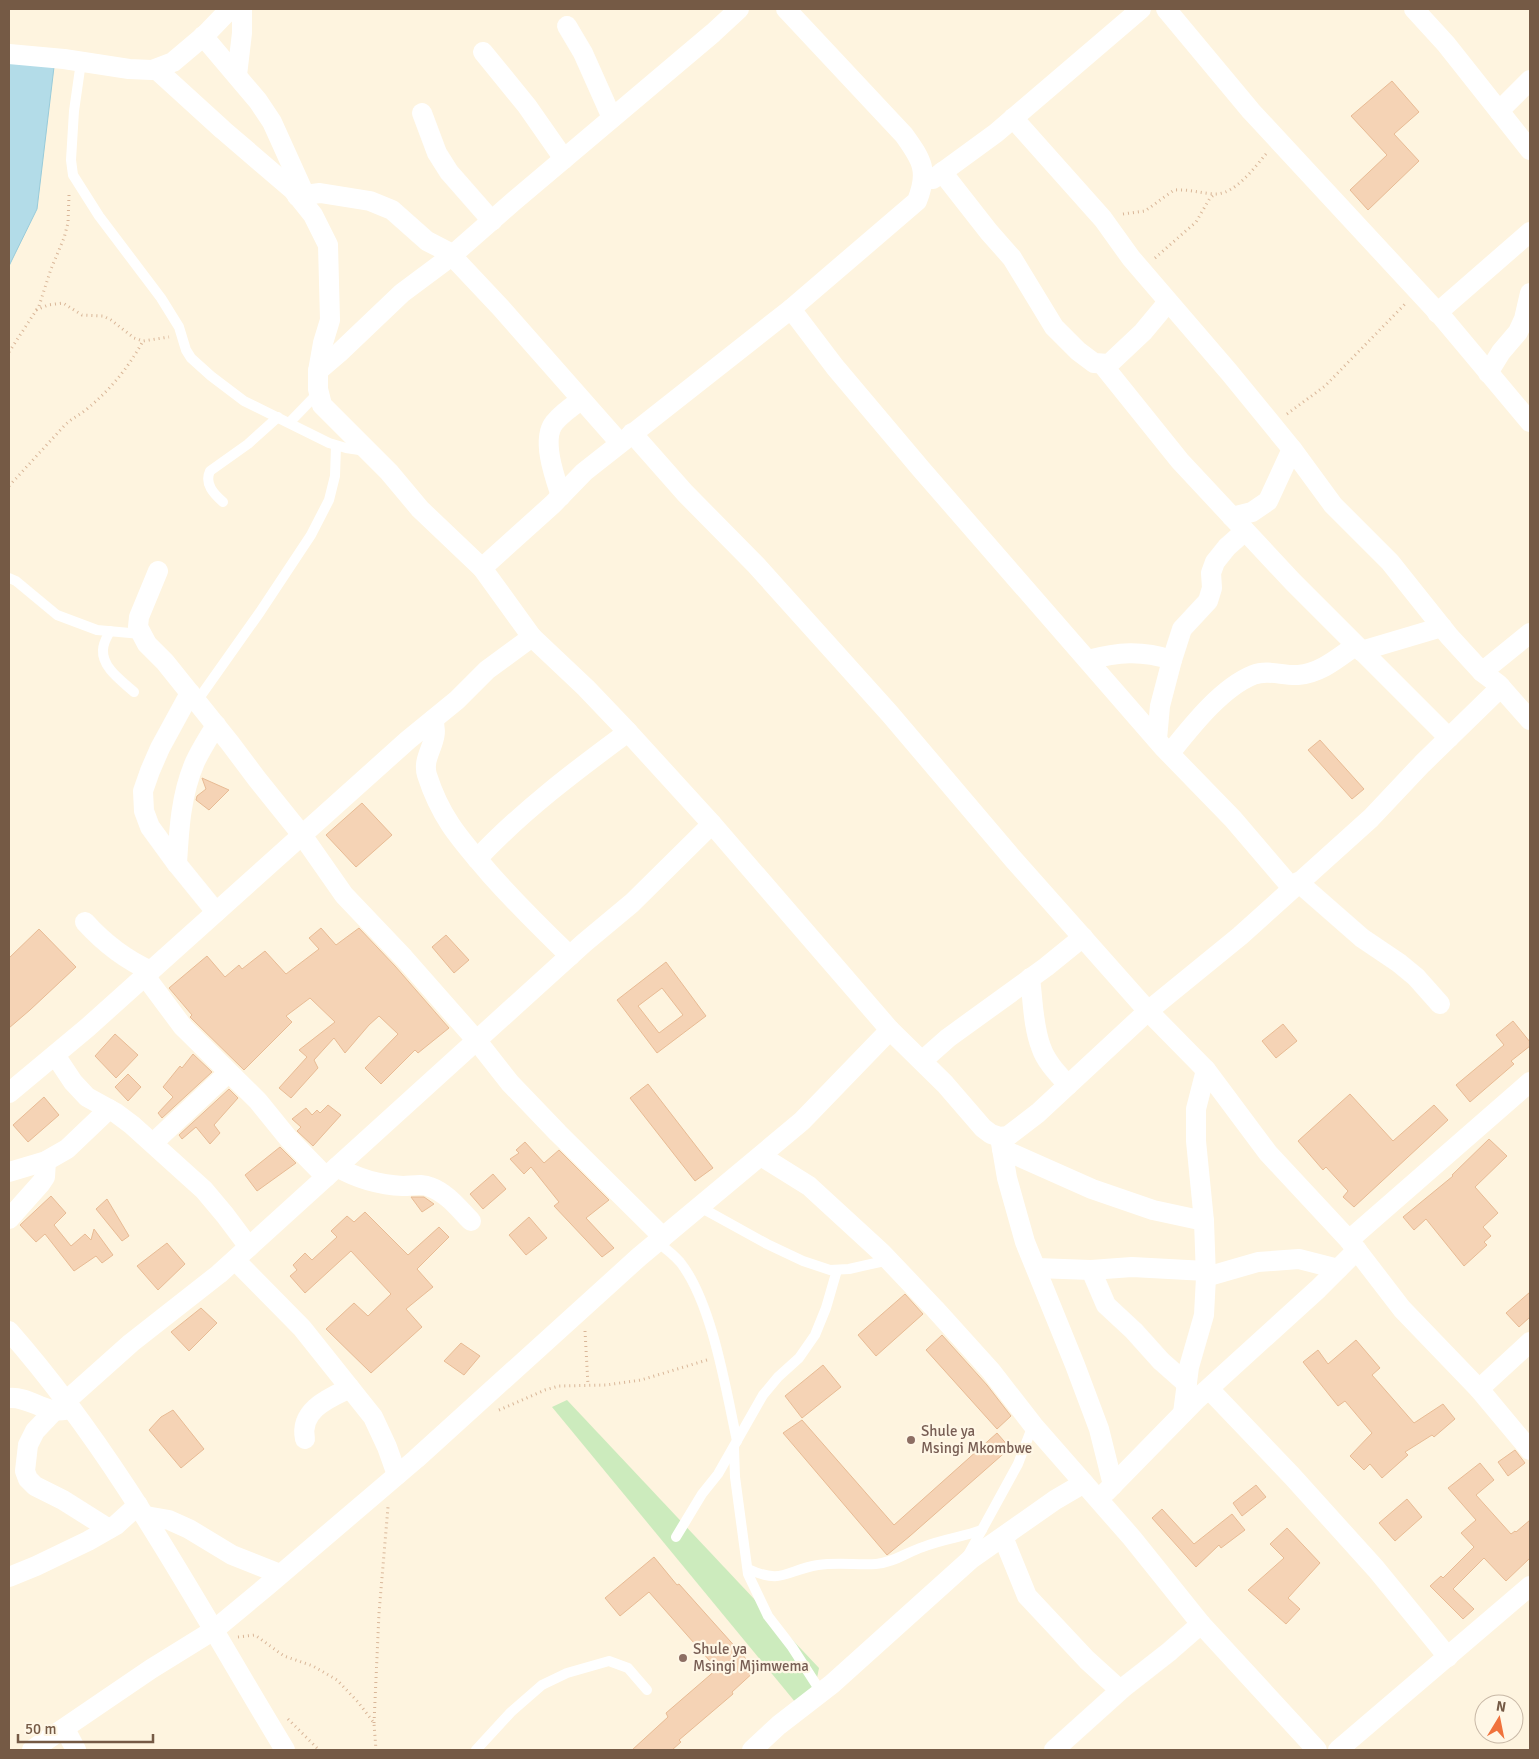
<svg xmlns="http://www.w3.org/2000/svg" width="1539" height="1759" viewBox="0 0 1539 1759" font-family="Signika,sans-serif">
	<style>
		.green { fill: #ccebbd }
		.water { fill: #b3dce8; stroke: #98cbda }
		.building { fill: #f5d3b5; stroke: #e8bb94; fill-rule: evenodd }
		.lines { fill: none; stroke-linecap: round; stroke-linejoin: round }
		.path { stroke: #d9b698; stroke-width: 3; stroke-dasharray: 1 4; stroke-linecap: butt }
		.lane { stroke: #fff; stroke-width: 10 }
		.street { stroke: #fff; stroke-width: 20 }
		.education-dot { fill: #8d6e63; stroke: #fff7e6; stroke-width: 2 }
		.labels { text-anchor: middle; stroke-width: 4.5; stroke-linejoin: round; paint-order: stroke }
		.education-label { font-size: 15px; fill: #785e54; stroke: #fff7e6; text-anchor: start }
	</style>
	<rect width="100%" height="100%" fill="#fef4df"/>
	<path class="green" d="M567,1400l252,268 -5,25 -18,10 -244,-296z"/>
	<path class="water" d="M9,52l45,15 -17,142 -28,57z"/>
	<g class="building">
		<path d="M1392,81l27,31 -25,22 25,27 -51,49 -18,-20 37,-35 -36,-39z"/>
		<path d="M1320,740l44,49 -12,10 -44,-49z"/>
		<path d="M202,778l27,12 -20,20 -13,-10 1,-4 9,-7z"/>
		<path d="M362,803l30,32 -36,32 -30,-32z"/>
		<path d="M321,928l15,17 23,-17 36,38 54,62 -31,25 -3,-3 -34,34 -16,-16 33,-34 -19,-18 -10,9 -24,28 -11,-15 -20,22 4,8 -27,30 -12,-10 28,-31 -8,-7 36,-28 -25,-24 -24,18 6,6 -48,48 -52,-51 -2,-2 2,-2 -23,-27 38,-32 18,21 14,-12 3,4 23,-18 21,23 33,-25 -10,-11z"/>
		<path d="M39,929l37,38 -46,43 -21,18v-70z"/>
		<path d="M446,935l23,25 -15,13 -22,-26z"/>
		<path d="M666,962l40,54 -49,37 -40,-53zM662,988l21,27 -24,18 -21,-27z"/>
		<path d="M1513,1021l17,21v4l-19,15 3,3 -44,38 -14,-17 48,-40 -8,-10z"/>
		<path d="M1283,1024l14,17 -21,17 -14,-17z"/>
		<path d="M115,1034l23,21 -22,23 -21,-22z"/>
		<path d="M193,1054l19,18 -50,46 -4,-5 15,-16 -10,-10 17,-21 2,2z"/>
		<path d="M128,1074l13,13 -13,14 -13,-14z"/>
		<path d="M648,1084l65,84 -18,13 -65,-83z"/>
		<path d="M229,1089l9,9 -24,27 6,8 -10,11 -14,-17 -14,12 -3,-4z"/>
		<path d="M1350,1094l43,47 41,-36 14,15 -94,87 -11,-10 5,-6 -22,-24 -3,3 -25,-29z"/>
		<path d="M44,1097l15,18 -31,27 -15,-17z"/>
		<path d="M328,1105l13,10 -28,31 -16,-15 4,-4 -9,-8 14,-11 6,7 5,-5 3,3z"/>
		<path d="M1489,1139l18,17 -32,31 23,26 -15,14 8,9 -7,6 3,3 -23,21 -38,-47 -12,11 -11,-13 50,-41 -1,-1z"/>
		<path d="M525,1142l19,21 15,-13 50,50 -23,18 28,30 -12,9 -48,-51 5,-4 -28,-35 -7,7 -14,-15 9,-6 -3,-3z"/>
		<path d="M280,1147l16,16 -39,28 -12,-16z"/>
		<path d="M493,1174l13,15 -23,20 -13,-15z"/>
		<path d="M51,1196l15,17 -12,12 17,21 14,-12 6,6 3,-11 19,26 -11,8 -6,-7 -22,15 -29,-37 -9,8 -16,-17z"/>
		<path d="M411,1197h13l10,7 -12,8z"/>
		<path d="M107,1199l22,37 -7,5 -26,-32z"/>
		<path d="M365,1212l43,43 31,-28 10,10 -32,32 16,18 -27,22 16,18 -51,46 -45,-44 28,-26 14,13 23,-22 -40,-43 -46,42 -15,-17 7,-6 -4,-5 12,-12 7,7 25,-23 -6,-6 16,-15 7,6z"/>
		<path d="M529,1217l18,21 -21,17 -17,-20z"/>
		<path d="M167,1243l18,21 -27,26 -21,-24z"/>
		<path d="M1530,1292v25l-11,10 -13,-14z"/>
		<path d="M905,1294l18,20 -47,42 -18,-21z"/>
		<path d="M201,1308l16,15 -28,28 -18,-19z"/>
		<path d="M942,1335l45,50 24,31 -14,13 -71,-79z"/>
		<path d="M1356,1340l24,28 -8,7 42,48 29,-19 12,15 -21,18 -2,-2 -27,17 3,3 -26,23 -12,-14 -6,6 -14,-14 22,-23 -27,-32 -7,5 -35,-44 15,-12 10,14z"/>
		<path d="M461,1343l19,13 -16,19 -20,-14z"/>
		<path d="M823,1365l18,22 -39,31 -17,-22z"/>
		<path d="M173,1410l31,39 -23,19 -32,-38 12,-13z"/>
		<path d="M802,1420l92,105 103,-92 13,15 -100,88 -23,19 -104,-122z"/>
		<path d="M1515,1450l10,13 -17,13 -10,-14z"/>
		<path d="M1480,1463l14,17 -18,15 35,39 4,-3 1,1 14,-12v38l-24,23 -22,-23 -31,31 21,20 -11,10 -33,-33 11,-10 2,2 31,-31 -13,-14 15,-13 -28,-32z"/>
		<path d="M1256,1485l10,12 -24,19 -9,-13z"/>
		<path d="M1407,1499l15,18 -27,24 -16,-18z"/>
		<path d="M1162,1509l32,35 38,-30 13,16 -24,18 -2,-3 -23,22 -44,-49z"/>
		<path d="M1287,1528l33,35 -32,35 12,11 -14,15 -38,-34 36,-32 -14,-14z"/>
		<path d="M654,1557l23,28 2,-1 77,86 -24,22 1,2 -54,46 2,2 -9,8h-40l36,-33 -2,-4 51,-44 -68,-77 -29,24 -15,-18z"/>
	</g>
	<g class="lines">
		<g class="path">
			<path d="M1123,214l22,-3 29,-21c14,-1 26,3 40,4 21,1 40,-26 52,-40"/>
			<path d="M1155,258l41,-36 14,-24 5,-4"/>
			<path d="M36,310l12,-5 15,-2 19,12 21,1 8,4 23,18 9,3 26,-4"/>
			<path d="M9,352l30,-46 12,-37 13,-31 4,-15 1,-28"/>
			<path d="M1287,414l38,-28 81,-83"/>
			<path d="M9,486l56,-61c7,-7 15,-10 22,-16 24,-20 41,-41 56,-68"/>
			<path d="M585,1331l3,54"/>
			<path d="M499,1410l46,-20 14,-4 47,-1 35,-5 66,-20"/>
			<path d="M238,1637l17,-2 29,21 29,10 24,14 21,22 16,21 2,27"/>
			<path d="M288,1719l31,31"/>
			<path d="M374,1723l5,-110 9,-106"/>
		</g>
		<g class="lane">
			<path d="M81,62l-7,49 -3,49 2,15 26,41 62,82 18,29 7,23 5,8 20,18 33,25 85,42 17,5 20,3"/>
			<path d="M289,423l30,-31"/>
			<path d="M223,502c-9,-8 -19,-18 -13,-31l38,-27 30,-27"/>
			<path d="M9,578l7,3 41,34 40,15 44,4"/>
			<path d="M110,631c-3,6 -7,12 -7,19 -1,18 19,31 31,42"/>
			<path d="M197,701l63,-89 51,-77 18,-35 6,-24 1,-30"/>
			<path d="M700,1207l67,37 36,17 27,9 19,-1 40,-9"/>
			<path d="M657,1242c8,6 17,13 23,20 32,40 46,128 57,179"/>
			<path d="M734,1448l1,29 13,97 20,42 24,31 29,45"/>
			<path d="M676,1537l26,-43 16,-20 45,-79 15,-18 21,-19 16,-23 11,-27 11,-38"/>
			<path d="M967,1557l51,-93 15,-39"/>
			<path d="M748,1569c35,16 38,1 70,-4 19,-3 38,0 58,-1 17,-1 31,-12 47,-17 19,-8 40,-10 59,-17"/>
			<path d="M476,1750l35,-38 31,-27 25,-12 42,-12 19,7 19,22"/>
		</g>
		<g class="street">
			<path d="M1166,9l85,102 191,206 88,105"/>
			<path d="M1414,9l32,35 84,106"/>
			<path d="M567,26l16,27 29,65"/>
			<path d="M203,36l55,65 14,21 33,73"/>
			<path d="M483,52l44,54 37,53"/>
			<path d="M9,54l55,5 65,10 23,1 21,-8 32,-27 25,-26"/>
			<path d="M156,69l67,61 70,60 20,25 15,30 2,75 -7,23 -5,28v18l4,16 67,67 31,37 62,59 50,69 54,51 42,44 84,92 178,206 55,54 38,44 8,6 9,3 8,-1 30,-23 110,-102 92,-75 131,-118 51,-54 79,-77"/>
			<path d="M237,75l5,-42v-24"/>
			<path d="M1499,111l31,-31"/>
			<path d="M422,113l15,40 12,19 43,49"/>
			<path d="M1013,118l90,101 28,39 98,114 63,77 41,56 57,57 59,74 33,36 16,12 32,36"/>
			<path d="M942,172l47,60 23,26 42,69 24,24 16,12 15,1 34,-32 25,-30"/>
			<path d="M933,179l63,-46 145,-124"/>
			<path d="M297,196l23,-3 50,8 22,9 35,31 27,14"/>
			<path d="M452,256l49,52 119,135"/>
			<path d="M791,309l44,58 86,102 242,278 70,72 59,69"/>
			<path d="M1437,313l93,-81"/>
			<path d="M1102,364l78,97 113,121 156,156"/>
			<path d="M318,371l21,-18 63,-60 47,-35 65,-57 199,-168 26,-24"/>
			<path d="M1488,373l13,-21 17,-20 6,-13 6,-26"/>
			<path d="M632,433l53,60 71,72 134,149 124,146 134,151 58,59 62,83 81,87 53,69 77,80 51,61"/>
			<path d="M561,496c-6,-18 -20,-56 -7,-73 7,-9 17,-16 27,-23"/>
			<path d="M1232,517l20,-5 16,-11 24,-52"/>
			<path d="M482,568l71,-64 31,-32 207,-163 126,-108c12,-30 5,-41 -13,-66l-118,-126"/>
			<path d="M158,571l-19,46 -1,10 9,17 18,18 65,81 27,36 45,56 42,60 60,63 73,83 33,42 48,50 105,104"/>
			<path d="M1361,651l81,-24"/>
			<path d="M1088,660c30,-8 53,-10 84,0"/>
			<path d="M1482,672l48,-39"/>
			<path d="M190,693l-30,55 -10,23 -7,20 1,20 6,16 27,37 39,48"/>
			<path d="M433,720c8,22 -12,35 -6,55 14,44 34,65 63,99 26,29 52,55 80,82"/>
			<path d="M1157,739l3,-33 12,-46 10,-31 26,-28 4,-13 -1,-15 4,-11 12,-15 18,-16"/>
			<path d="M1170,753c21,-26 51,-65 83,-78 15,-6 30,1 45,0 23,-2 40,-17 57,-29"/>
			<path d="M477,859c45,-48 98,-88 151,-127"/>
			<path d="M177,864c2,-35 4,-70 18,-102 6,-13 14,-25 21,-37"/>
			<path d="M1298,882l64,56 37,25 17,14 24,27"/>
			<path d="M85,922c19,21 39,37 66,49"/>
			<path d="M145,976l38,51 75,74 30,37 38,39"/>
			<path d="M1030,978c3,23 3,48 11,69 5,15 17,27 27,38"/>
			<path d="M55,1055l18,27 14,15 29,16 16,12 72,65 21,25 24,32"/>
			<path d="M922,1061l26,-23 98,-71 37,-30"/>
			<path d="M9,1093l78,-65 321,-288 49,-40 30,-30 45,-33"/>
			<path d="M1000,1137l7,41 18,64 50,123 24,64 14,56"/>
			<path d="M153,1143l75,-70"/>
			<path d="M1002,1149l90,40 61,21 51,11"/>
			<path d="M761,1156l48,30 73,67 53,56 56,62 42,54 99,113 69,86 116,126"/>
			<path d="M337,1167c21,12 42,18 66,19 9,0 19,-3 27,1 17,6 29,22 41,34"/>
			<path d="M9,1172l37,-11 21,-12 42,-40"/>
			<path d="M9,1219l32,-36 4,-6 1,-16"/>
			<path d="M1349,1240l181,-158"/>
			<path d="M235,1260l67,68 71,89 14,30 10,28"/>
			<path d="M1036,1268l55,2 41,-3 74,4"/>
			<path d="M1091,1270l15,35 28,26 27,30 26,23"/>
			<path d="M1206,1277l52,-15 41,-3 39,10"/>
			<path d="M9,1331c111,126 189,276 276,419"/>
			<path d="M1209,1389l83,87 84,93 72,88"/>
			<path d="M1479,1389l51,-47"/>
			<path d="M9,1398c20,-2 36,16 56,12"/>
			<path d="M66,1401l65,-58 88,-69 365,-331 48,-40 80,-79"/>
			<path d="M54,1411l-19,20 -7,14 -3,26 3,8 7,7 28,14 46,29"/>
			<path d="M1183,1413l6,-46 15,-52 2,-38 -2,-56 -8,-80v-32l10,-39"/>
			<path d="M305,1439c-6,-29 24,-41 45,-51"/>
			<path d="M1106,1492l91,-93 121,-110 39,-39"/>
			<path d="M146,1516l23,4 20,9 43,26 48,19"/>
			<path d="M1003,1537l24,59 60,64 33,30"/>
			<path d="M9,1577l27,-11 52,-25 28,-16 22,-20"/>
			<path d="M65,1729l11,21"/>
			<path d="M32,1750l119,-81 63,-39 53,-44 149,-127 223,-202 163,-136 88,-91"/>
			<path d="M752,1750l27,-25 53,-41 139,-125 84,-59 29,-17"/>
			<path d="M1054,1750l70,-63 46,-36 31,-27"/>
			<path d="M1338,1750l192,-164"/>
		</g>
	</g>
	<g class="education-dot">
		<circle cx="911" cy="1440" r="5"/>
		<circle cx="683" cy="1658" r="5"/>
	</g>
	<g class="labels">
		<g class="education-label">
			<text x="921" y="1436">Shule ya<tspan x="921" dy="17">Msingi Mkombwe</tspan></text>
			<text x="693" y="1654">Shule ya<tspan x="693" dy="17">Msingi Mjimwema</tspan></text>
		</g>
	</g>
	<rect width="1539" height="1759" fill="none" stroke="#755a45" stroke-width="20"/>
	<g transform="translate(1499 1719) rotate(10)"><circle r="24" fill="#fff7e6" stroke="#c8b8a6"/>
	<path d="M0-4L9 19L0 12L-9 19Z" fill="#f0723b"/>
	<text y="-8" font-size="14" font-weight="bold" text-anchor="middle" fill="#755a45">N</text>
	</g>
	<path d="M18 1734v8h135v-8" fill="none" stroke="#755a45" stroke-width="2.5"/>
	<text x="25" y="1734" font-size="15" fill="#755a45" stroke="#fff7e6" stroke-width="4" paint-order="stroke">50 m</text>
</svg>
